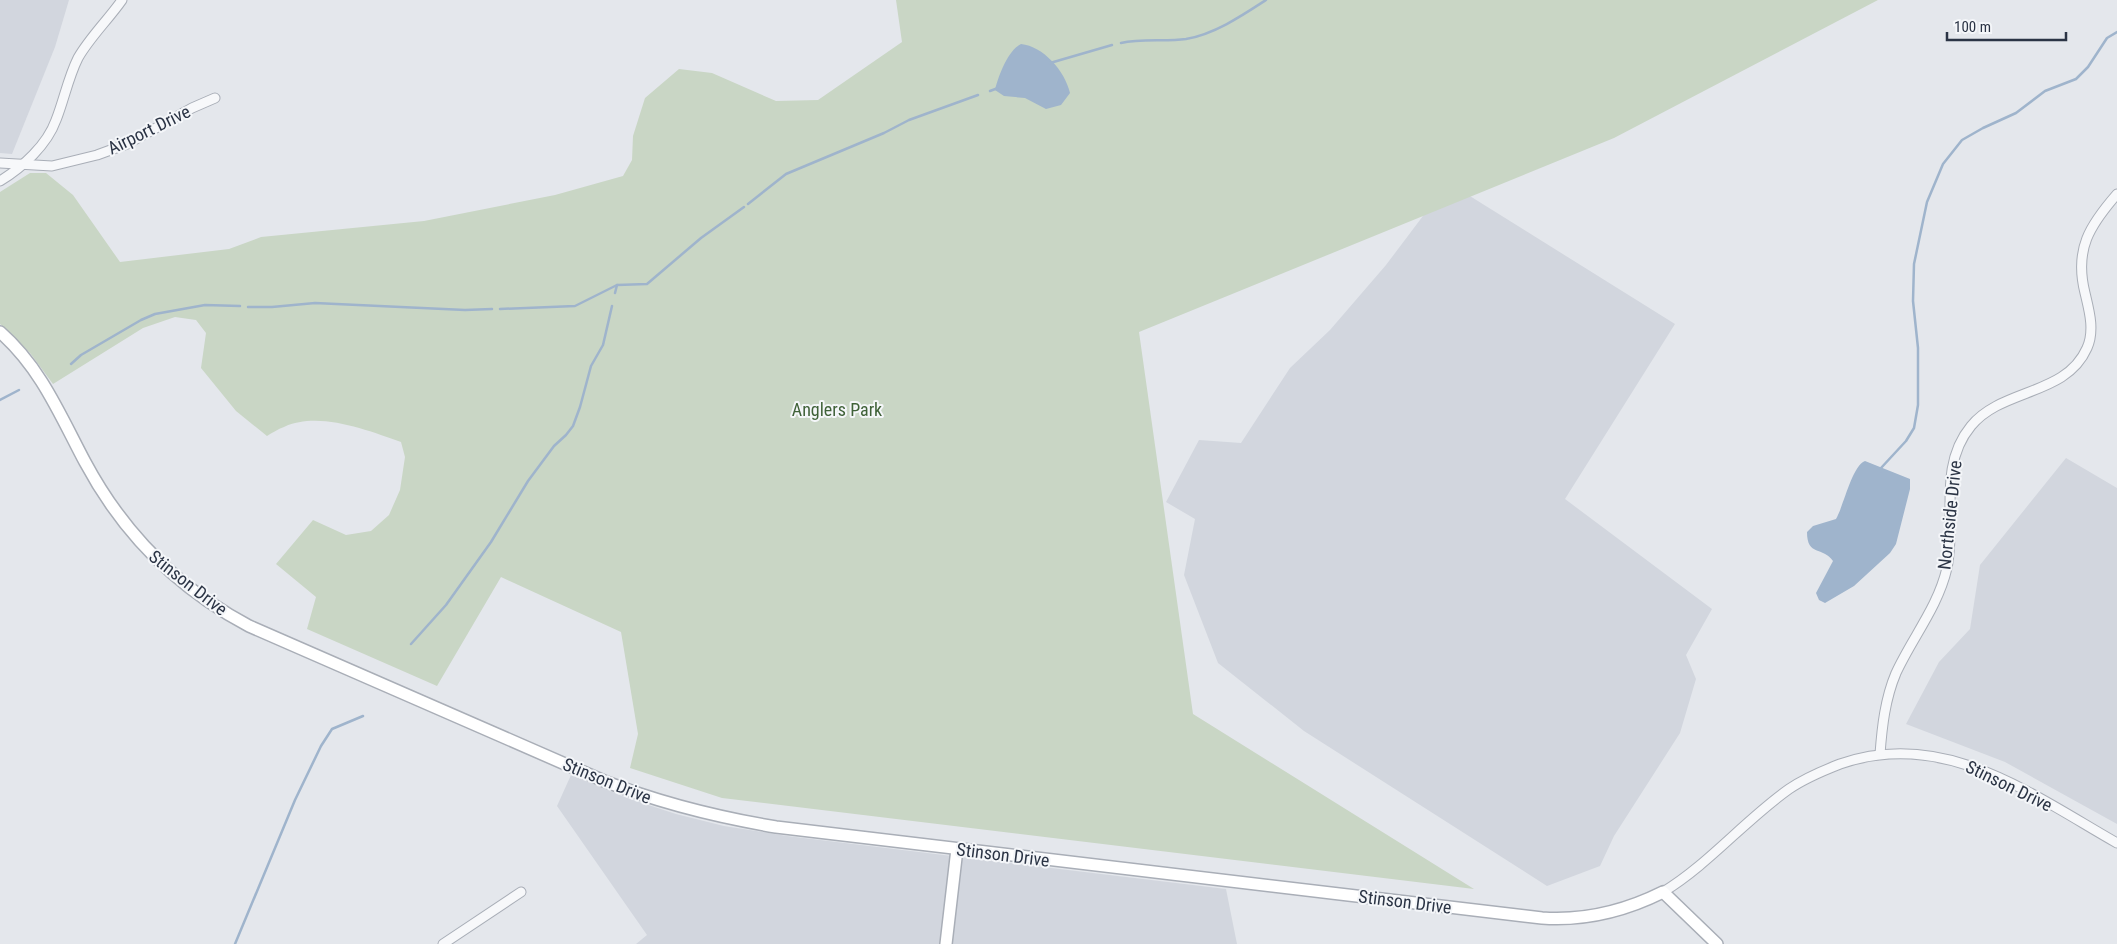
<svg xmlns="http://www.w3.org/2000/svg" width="2117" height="944" viewBox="0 0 2117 944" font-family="'Roboto Condensed',sans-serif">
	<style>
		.built { fill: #d2d6de }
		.green { fill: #c9d6c5 }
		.water { fill: #9fb4cc }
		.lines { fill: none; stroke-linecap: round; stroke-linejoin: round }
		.stream { stroke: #9fb4cc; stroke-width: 2.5 }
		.street-casing { stroke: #a9aeb7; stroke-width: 11 }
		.secondary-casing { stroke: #a9aeb7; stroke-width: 14 }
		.street { stroke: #f7f8fa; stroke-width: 9 }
		.secondary { stroke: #fff; stroke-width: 11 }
		.labels { text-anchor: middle; stroke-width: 4; stroke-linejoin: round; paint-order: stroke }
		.street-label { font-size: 18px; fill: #2b3445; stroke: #f4f6f9 }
		.park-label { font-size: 18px; fill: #3f6138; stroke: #f4f6f9 }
	</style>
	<rect width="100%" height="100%" fill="#e4e7ec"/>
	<g class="built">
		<path d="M0,0h69l-14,47 -43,107 -12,-1z"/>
		<path d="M1457,188l218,136 -110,175 147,110 -26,46 10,24 -16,54 -66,103 -14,30 -53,20 -243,-155 -86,-68 -34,-88 11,-56 -29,-17 33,-62 42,3 49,-75 40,-38 56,-65 46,-61z"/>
		<path d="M2066,458l51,30v336l-112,-62 -99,-38 33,-62 31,-33 10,-64z"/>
		<path d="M571,775l56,23 49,16 48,12 63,10 439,53 11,55h-601l11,-9 -90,-129z"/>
	</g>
	<path class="green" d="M896,0h982l-264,138 -475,194 54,382 281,175 -752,-91 -92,-30 8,-34 -17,-102 -120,-55 -64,109 -130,-57 9,-32 -40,-33 37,-44 33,15 25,-4 18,-16 11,-25 5,-33 -4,-15c-35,-12 -82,-31 -117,-15 -6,2 -12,6 -17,9l-31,-25 -35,-43 5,-35 -10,-13 -21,-3 -32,11 -90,56 -23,-31 -30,-29v-132l30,-19h16l27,22 47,67 109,-13 32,-12 163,-16 131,-26 68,-19 9,-16 1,-24 12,-38 34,-29 33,4 64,28 42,-1 84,-58z"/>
	<g class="water">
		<path d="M1021,44c22,2 44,27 49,49l-9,12 -15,4 -21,-11 -21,-2 -9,-6c3,-13 13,-40 26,-46z"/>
		<path d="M1865,461l45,18v10l-14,55 -6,9 -36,33 -29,17 -6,-3 -3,-7 17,-32c-10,-15 -26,-4 -26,-29l6,-6 23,-7c8,-14 16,-53 29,-58z"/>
	</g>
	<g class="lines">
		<g class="stream">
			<path d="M1121,43c21,-5 44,-1 65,-4 29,-5 57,-24 80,-39"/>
			<path d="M1050,63l62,-18"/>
			<path d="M990,91l8,-3"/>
			<path d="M748,204l38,-30 98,-41 25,-13 69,-25"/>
			<path d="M615,293l2,-8"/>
			<path d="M248,307h24l43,-4 150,7 27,-1"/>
			<path d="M500,309l75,-3 42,-21 30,-1 54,-46 43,-31"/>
			<path d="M71,364l10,-9 60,-35 14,-6 50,-9 35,1"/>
			<path d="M0,400l19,-10"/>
			<path d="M1881,471v-3l25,-27 8,-13 4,-23v-57l-5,-47 1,-37 13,-62 16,-38 19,-24 21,-12 33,-15 29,-22 31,-12 12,-12 19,-29 10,-6"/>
			<path d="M411,644l35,-39 45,-63 37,-61 26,-35 12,-11 7,-9 7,-19 11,-41 12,-21 9,-39"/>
			<path d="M235,944l60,-144 26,-54 11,-17 31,-13"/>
		</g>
		<g class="street-casing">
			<g id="street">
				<path d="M0,163l52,3 45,-11 30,-11 65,-36 23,-10"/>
				<path d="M0,181c23,-14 47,-36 56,-61 8,-20 12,-42 22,-62 12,-21 30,-38 44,-58"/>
				<path d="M1880,754c2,-27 5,-55 16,-81 16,-35 42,-66 51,-105 10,-47 -10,-101 24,-142 31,-38 95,-30 116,-78 8,-18 2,-38 -2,-55 -11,-44 5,-68 32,-99"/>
				<path d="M1663,892c46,-28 82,-72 126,-103 16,-11 33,-18 51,-25 104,-36 191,30 277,79"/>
				<path d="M443,944l78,-52"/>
			</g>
		</g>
		<g class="secondary-casing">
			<g id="secondary">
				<path d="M0,332c41,36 60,83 85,130 38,71 92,126 164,164l355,155c56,22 113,36 172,46l766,91c43,3 83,-7 121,-26l54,52"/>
				<path d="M946,944l11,-95"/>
			</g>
		</g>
		<use href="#street" class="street"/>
		<use href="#secondary" class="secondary"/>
	</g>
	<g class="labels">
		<g class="street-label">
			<text transform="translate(149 130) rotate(-26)" y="6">Airport Drive</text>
			<text transform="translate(1950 515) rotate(-84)" y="6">Northside Drive</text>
			<text transform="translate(188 583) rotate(38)" y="6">Stinson Drive</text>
			<text transform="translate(607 781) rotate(22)" y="6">Stinson Drive</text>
			<text transform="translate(2009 786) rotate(26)" y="6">Stinson Drive</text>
			<text transform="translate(1003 855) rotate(7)" y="6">Stinson Drive</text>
			<text transform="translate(1405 902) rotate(7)" y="6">Stinson Drive</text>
		</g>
		<g class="park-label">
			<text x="837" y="416">Anglers Park</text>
		</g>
	</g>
	<path d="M1947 32v8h119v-8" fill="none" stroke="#2b3445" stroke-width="2.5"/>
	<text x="1954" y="32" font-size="15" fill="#2b3445" stroke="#f4f6f9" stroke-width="4" paint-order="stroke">100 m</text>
</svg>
